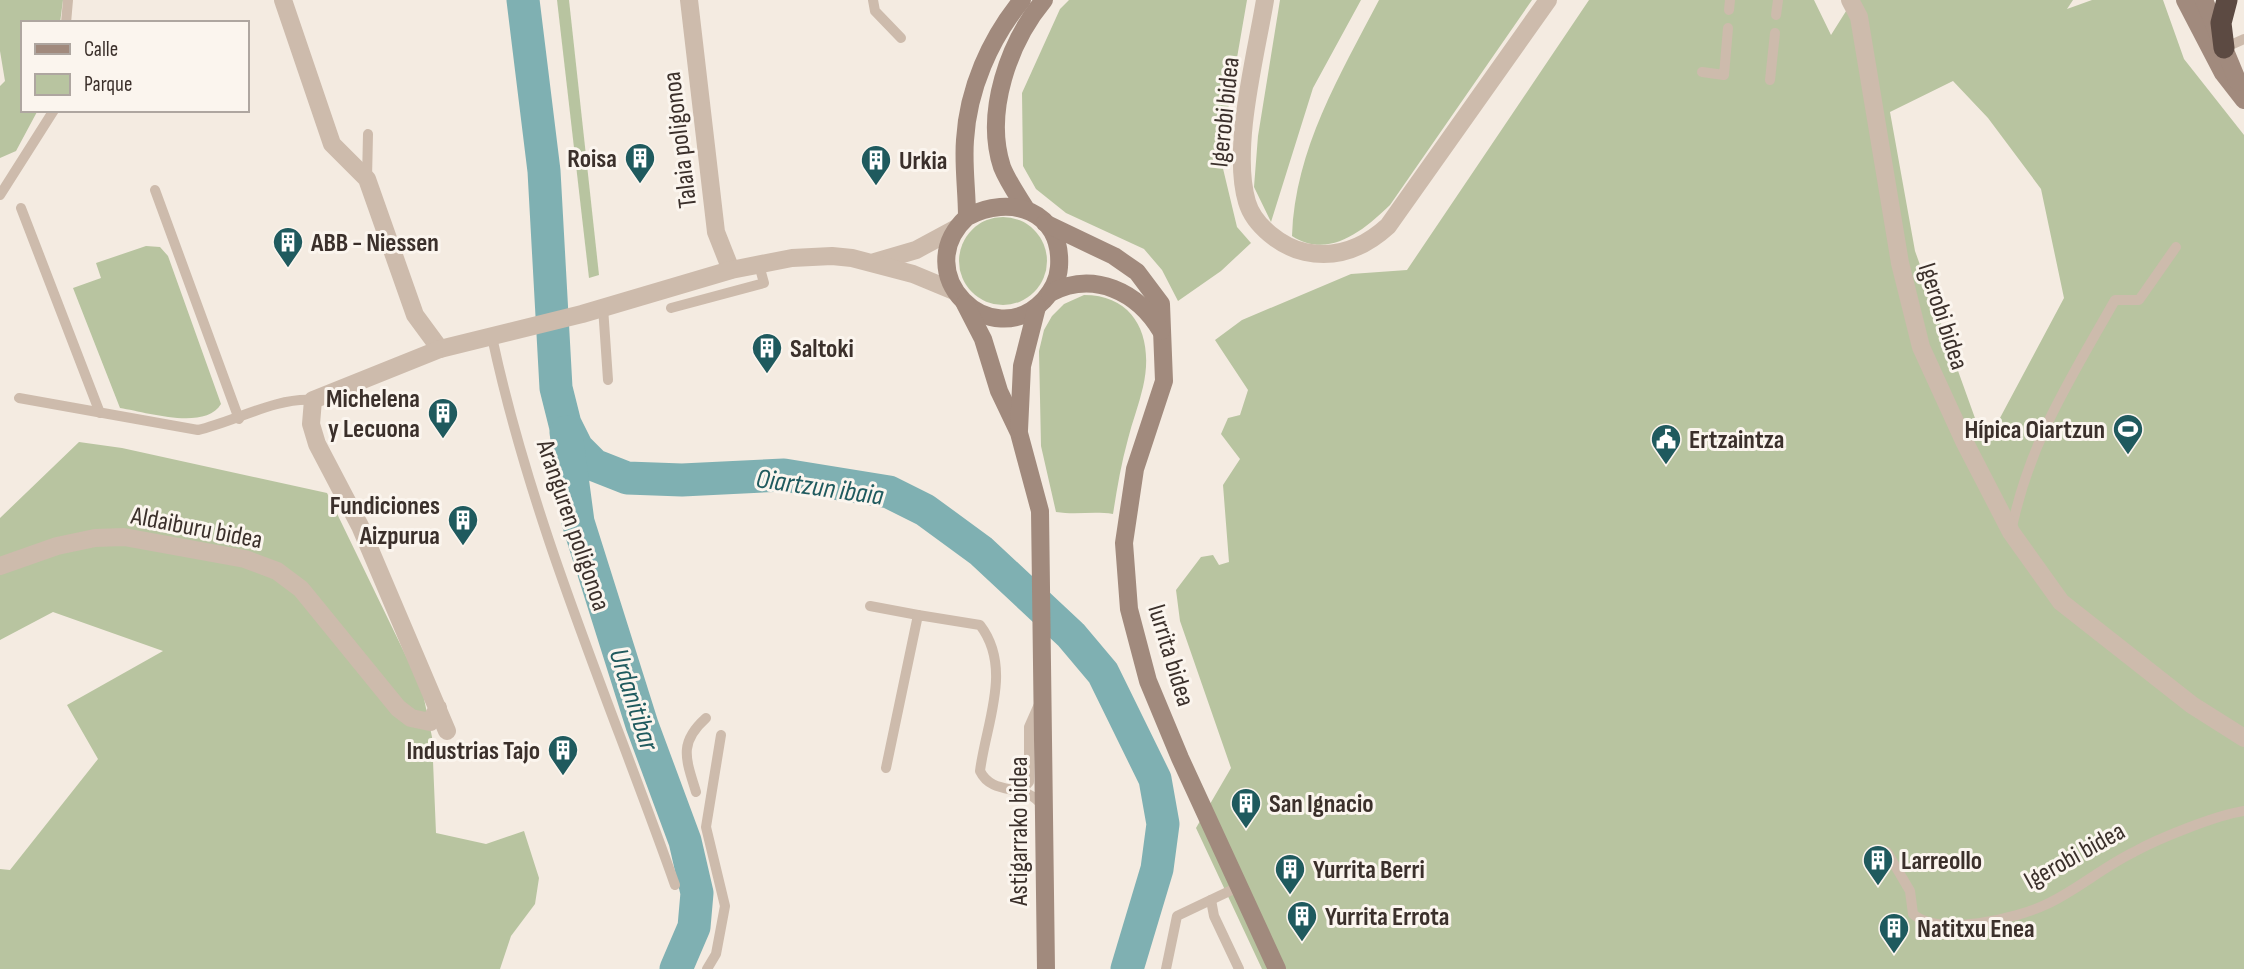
<svg xmlns="http://www.w3.org/2000/svg" width="2244" height="969" viewBox="0 0 2244 969" font-family="'Sofia Sans Condensed',sans-serif">
	<style>
		.green { fill: #b8c4a0; fill-rule: evenodd }
		.lines { fill: none; stroke-linecap: round; stroke-linejoin: round }
		.river { stroke: #7fb0b2; stroke-width: 33 }
		.lane { stroke: #cdbbac; stroke-width: 10 }
		.street { stroke: #cdbbac; stroke-width: 18 }
		.secondary { stroke: #a18a7d; stroke-width: 18 }
		.highway { stroke: #5c4a42; stroke-width: 21 }
		.labels { text-anchor: middle; stroke-width: 6; stroke-linejoin: round; paint-order: stroke }
		.street-label { font-size: 26px; fill: #3b302b; stroke: #fbf5ee }
		.poi-label { font-size: 26px; font-weight: bold; fill: #3b302b; stroke: #fbf5ee; text-anchor: start }
		.water-label { font-size: 28px; font-style: italic; fill: #1f5a5e; stroke: #fbf5ee }
	</style>
	<rect width="100%" height="100%" fill="#f4ebe1"/>
	<g class="green">
		<path d="M0,0h63l-3,23h-37v87h15l-22,41 -16,7v-72l5,-5 -5,-30z"/>
		<path d="M557,0h12l30,275 -10,3z"/>
		<path d="M1069,0h178l-27,156 17,71 14,16 -30,28 -43,30 -16,-31 -18,-21 -78,-36 -30,-24 -13,-23 -1,-73 38,-84z"/>
		<path d="M1280,0h81l-48,88 -42,134 -17,-35 4,-51z"/>
		<path d="M1379,0h153l-142,205c-26,25 -61,55 -98,31 3,-87 48,-161 87,-236z"/>
		<path d="M1589,0h225l17,35 22,-35h220l-6,9 25,-9h71l21,59 60,76v834h-982l-66,-141 35,-60 -51,-147 -4,-31 25,-33 12,-2 6,10 10,-3 -6,-77 17,-26 -19,-25 7,-16 12,-3 8,-25 -33,-50 27,-20 109,-46 56,-4zM1953,81l35,37 53,71 23,109 -79,148 -70,-195 -25,-139z"/>
		<circle cx="1003" cy="261" r="44"/>
		<path d="M146,246l14,1 8,9 53,148c-16,27 -75,8 -101,4l-47,-120 28,-10 -5,-15z"/>
		<path d="M1084,295c53,0 70,45 59,92 -4,18 -11,35 -15,52 -7,25 -11,50 -15,75 -19,-3 -37,1 -57,-2l-15,-66 -2,-95 5,-21 8,-14 12,-12z"/>
		<path d="M79,442l43,6 205,45 95,196 10,48 4,96 50,11 38,-13 15,47 -4,26 -24,32 -11,33h-500v-100l10,1 88,-111 -31,-54 96,-54 -110,-39 -53,28v-122z"/>
	</g>
	<g class="lines">
		<g class="river">
			<path d="M523,0l21,171 12,217 9,36 12,24 17,17 33,13 55,2 102,-5 105,17 36,18 56,41 90,84 32,38 52,106 8,45 -6,45 -30,100"/>
			<path d="M566,432l12,90 64,203 43,116 12,52 -3,34 -18,42"/>
		</g>
		<g class="lane">
			<path d="M873,0l2,11 26,27"/>
			<path d="M1729,10l1,-10"/>
			<path d="M1776,15l2,-15"/>
			<path d="M66,23l2,-23"/>
			<path d="M2224,48l20,-9"/>
			<path d="M1702,72l22,3 4,-47"/>
			<path d="M1770,80l5,-47"/>
			<path d="M367,179l1,-45"/>
			<path d="M155,190l84,229"/>
			<path d="M0,195l54,-85"/>
			<path d="M21,208l79,205"/>
			<path d="M603,307l5,73"/>
			<path d="M671,308l93,-25 -5,-18"/>
			<path d="M492,337c40,188 119,367 183,548"/>
			<path d="M19,398l179,32c36,-8 78,-33 115,-30"/>
			<path d="M2011,532c18,-90 60,-154 104,-232h24l37,-53"/>
			<path d="M870,606l48,9"/>
			<path d="M886,768l32,-153 62,10c33,43 6,98 0,146 13,27 47,10 63,36"/>
			<path d="M1021,791l8,-9v-55l11,-25"/>
			<path d="M696,792c-10,-33 -18,-49 10,-74"/>
			<path d="M1887,852l23,39 3,23c27,23 103,5 134,-10 30,-14 56,-37 87,-52 25,-14 83,-37 110,-41"/>
			<path d="M1211,900l3,16 25,53"/>
			<path d="M707,969l9,-15 9,-48 -19,-79 15,-92"/>
			<path d="M1166,969l11,-53 61,-29"/>
		</g>
		<g class="street">
			<path d="M283,0l49,144 35,35 48,136 25,34"/>
			<path d="M689,0l27,232 15,38"/>
			<path d="M1265,0c-9,55 -34,149 -18,202 7,24 35,45 58,50 32,7 60,-5 83,-26l160,-226"/>
			<path d="M1850,0l9,17 41,246 21,84 43,94 47,91 50,70 131,103 52,33"/>
			<path d="M875,262l41,-12 39,-21"/>
			<path d="M0,566l57,-20 38,-8 29,-1 121,22 32,12 24,18 97,119 13,10 19,4 8,-14"/>
			<path d="M447,731l-87,-205 -43,-82 -6,-20 2,-24 127,-51 142,-35 149,-44 61,-12 40,-2 20,2 61,16 41,17"/>
		</g>
		<g class="secondary">
			<path d="M2185,0l38,73 21,27"/>
			<path d="M2204,0l34,82"/>
			<path d="M1026,209c-8,-13 -18,-27 -24,-42 -18,-55 7,-125 42,-167"/>
			<path d="M967,217c43,-23 96,-7 92,50 -1,13 -6,23 -15,33 -53,56 -137,-27 -77,-83 0,-26 -4,-52 -2,-77 3,-51 25,-101 57,-140"/>
			<path d="M1045,223l69,33 23,16 24,32 3,77 -29,88 -11,74 5,66 19,72 32,77 97,211"/>
			<path d="M1050,293c44,-23 88,-1 111,38"/>
			<path d="M965,304l18,35 16,52 20,42 21,78 6,458"/>
			<path d="M1019,430l3,-64 15,-59"/>
		</g>
		<path class="highway" d="M2224,48l-3,-25 6,-23"/>
	</g>
	<defs>
		<g id="building-pin" transform="scale(1.575)"><path d="M0 17L-7.5 6A9.5 9.5 0 1 1 7.5 6Z" fill="#1f5a5e" stroke="#fbf5ee"/><path d="M-4-6H4V6H1V3H-1V6H-4ZM-2.5-4.3h1.7v1.8h-1.7ZM.8-4.3h1.7v1.8H.8ZM-2.5-1h1.7V.8h-1.7ZM.8-1h1.7V.8H.8Z" fill="#fff"/></g>
		<g id="stadium-pin" transform="scale(1.575)"><path d="M0 17L-7.5 6A9.5 9.5 0 1 1 7.5 6Z" fill="#1f5a5e" stroke="#fbf5ee"/><path d="M0-5a6.5 5 0 1 0 0 10a6.5 5 0 1 0 0-10ZM-3.5-1.8h7v3.6h-7Z" fill="#fff"/></g>
		<g id="civic-pin" transform="scale(1.575)"><path d="M0 17L-7.5 6A9.5 9.5 0 1 1 7.5 6Z" fill="#1f5a5e" stroke="#fbf5ee"/><path d="M-.6-6.5H3V-4.5H.6V-3L4-1V1h2V6H-6V1h2V-1L-.6-3ZM-1.2 2.5V6h2.4V2.5Z" fill="#fff"/></g>
	</defs>
	<g fill-rule="evenodd">
		<use href="#building-pin" x="640" y="158"/>
		<use href="#building-pin" x="876" y="160"/>
		<use href="#building-pin" x="288" y="242"/>
		<use href="#building-pin" x="767" y="348"/>
		<use href="#building-pin" x="443" y="413"/>
		<use href="#stadium-pin" x="2128" y="429"/>
		<use href="#civic-pin" x="1666" y="439"/>
		<use href="#building-pin" x="463" y="520"/>
		<use href="#building-pin" x="563" y="750"/>
		<use href="#building-pin" x="1246" y="803"/>
		<use href="#building-pin" x="1878" y="860"/>
		<use href="#building-pin" x="1290" y="869"/>
		<use href="#building-pin" x="1302" y="916"/>
		<use href="#building-pin" x="1894" y="928"/>
	</g>
	<g class="labels">
		<g class="street-label">
			<text transform="translate(1224 112) rotate(-84)" y="9">Igerobi bidea</text>
			<text transform="translate(679 140) rotate(-97)" y="9">Talaia poligonoa</text>
			<text transform="translate(1944 316) rotate(72)" y="9">Igerobi bidea</text>
			<text transform="translate(574 525) rotate(71)" y="9">Aranguren poligonoa</text>
			<text transform="translate(197 527) rotate(11)" y="9">Aldaiburu bidea</text>
			<text transform="translate(1172 655) rotate(73)" y="9">Iurrita bidea</text>
			<text transform="translate(1018 831) rotate(-90)" y="9">Astigarrako bidea</text>
			<text transform="translate(2074 855) rotate(-29)" y="9">Igerobi bidea</text>
		</g>
		<g class="poi-label">
			<text x="617" y="167" text-anchor="end">Roisa</text>
			<text x="899" y="169">Urkia</text>
			<text x="311" y="251">ABB - Niessen</text>
			<text x="790" y="357">Saltoki</text>
			<text x="420" y="407" text-anchor="end">Michelena<tspan x="420" dy="30">y Lecuona</tspan></text>
			<text x="2105" y="438" text-anchor="end">Hípica Oiartzun</text>
			<text x="1689" y="448">Ertzaintza</text>
			<text x="440" y="514" text-anchor="end">Fundiciones<tspan x="440" dy="30">Aizpurua</tspan></text>
			<text x="540" y="759" text-anchor="end">Industrias Tajo</text>
			<text x="1269" y="812">San Ignacio</text>
			<text x="1901" y="869">Larreollo</text>
			<text x="1313" y="878">Yurrita Berri</text>
			<text x="1325" y="925">Yurrita Errota</text>
			<text x="1917" y="937">Natitxu Enea</text>
		</g>
		<g class="water-label">
			<text transform="translate(820 486) rotate(8)" y="10">Oiartzun ibaia</text>
			<text transform="translate(635 699) rotate(72)" y="10">Urdanitibar</text>
		</g>
	</g>
	<rect x="21" y="21" width="228" height="91" fill="#fbf5ee" stroke="#aea6a0" stroke-width="2"/>
	<rect x="35" y="44" width="35" height="10" fill="#a18a7d" stroke="#aea6a0" stroke-width="2"/>
	<text x="84" y="56" font-size="21" fill="#3b302b">Calle</text>
	<rect x="35" y="74" width="35" height="21" fill="#b8c4a0" stroke="#aea6a0" stroke-width="2"/>
	<text x="84" y="91" font-size="21" fill="#3b302b">Parque</text>
</svg>
